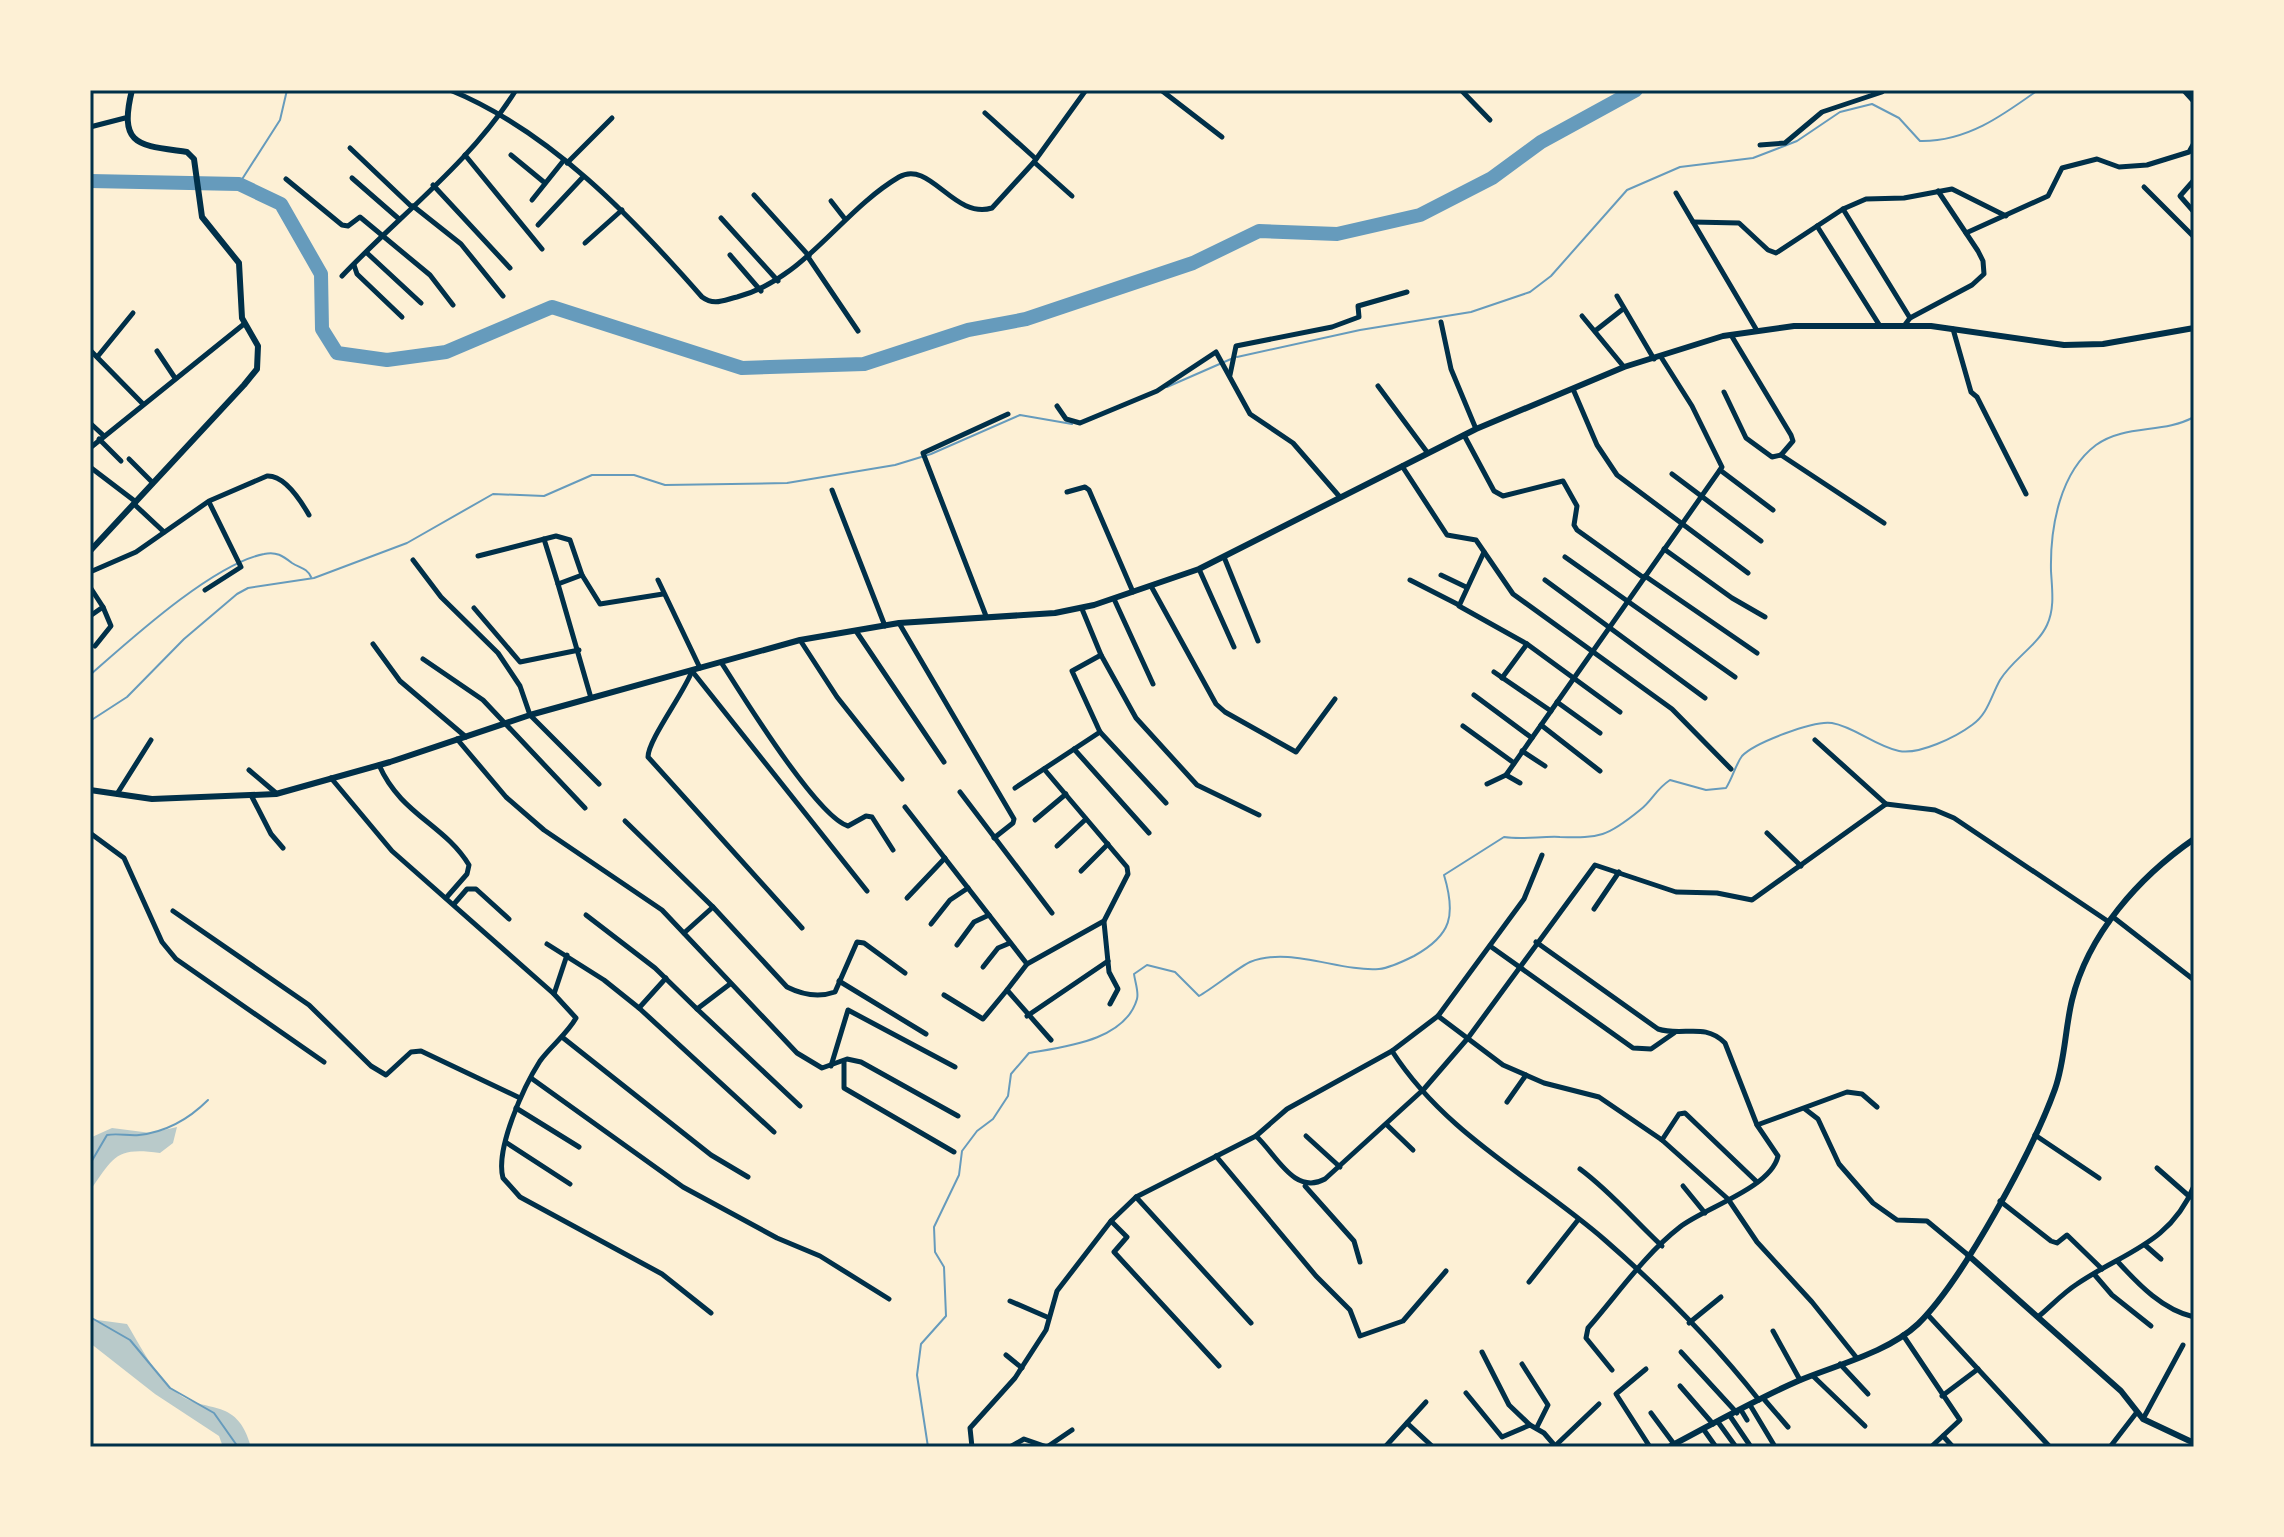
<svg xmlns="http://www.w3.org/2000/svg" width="2284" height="1537" viewBox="0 0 2284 1537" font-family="'Alegreya Sans',sans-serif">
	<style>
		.green { fill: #b9caca }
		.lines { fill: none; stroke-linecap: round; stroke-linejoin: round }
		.stream { stroke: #669bbc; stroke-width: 2 }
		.river { stroke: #669bbc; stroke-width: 14 }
		.minor { stroke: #003049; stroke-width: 5 }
		.tertiary { stroke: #003049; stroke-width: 6 }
		.neatline { fill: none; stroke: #003049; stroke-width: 3 }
	</style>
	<rect width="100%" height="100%" fill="#fdf0d5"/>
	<g class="green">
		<path d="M177,1127l-4,16 -13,10c-44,-6 -46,3 -70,38l2,-54 20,-9 39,5z"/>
		<path d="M90,1319l37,5c14,23 27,50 48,67 28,25 62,3 76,56h-28l-4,-11 -64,-42 -65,-51z"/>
	</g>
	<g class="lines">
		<g class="stream">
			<path d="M239,184l41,-64 7,-30"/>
			<path d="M1237,357l123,-27 111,-18 59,-20 21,-16 76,-86 53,-23 73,-9 44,-17 43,-29 32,-8 27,14 21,23c46,1 82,-25 118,-51"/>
			<path d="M1167,387l64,-28"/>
			<path d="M90,675c40,-35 123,-111 174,-121 12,-3 19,2 28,9 8,5 15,5 19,14"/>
			<path d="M90,721l37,-24 57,-58 53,-45 11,-6 66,-10 93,-35 86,-49 51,2 48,-21h42l31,10 122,-2 108,-18 36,-11 89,-39 52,9"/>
			<path d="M90,1164l17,-29c11,-2 21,1 32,0 27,-3 51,-17 69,-35"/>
			<path d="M90,1317l40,23 40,48 44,25 24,34"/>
			<path d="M928,1447l-11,-72 4,-31 25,-28 -2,-49 -9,-15 -1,-25 25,-52 3,-24 15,-20 16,-12 15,-23 3,-22 18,-21c34,-6 96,-12 108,-54 2,-7 -2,-17 -3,-25l13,-9 28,7 24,24c14,-8 40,-29 51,-34 40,-16 89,10 129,7 11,-1 25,-8 35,-13 38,-21 42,-41 30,-81l60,-38c20,3 37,-1 56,0 40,1 47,0 80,-27 12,-9 15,-20 30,-30l36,10 20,-2c6,-9 10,-24 16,-32 12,-13 72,-36 90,-33 23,4 43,23 67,28 20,4 57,-14 73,-26 16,-11 19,-29 28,-45 12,-20 38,-35 47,-55 8,-17 5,-36 4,-54 -1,-44 9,-99 45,-126 29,-21 67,-11 98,-28"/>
		</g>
		<path class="river" d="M90,181l149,3 42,20 40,70 1,55 15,24 50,7 59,-8 106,-45 190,61 122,-4 104,-34 58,-11 167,-56 66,-32 78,3 83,-19 72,-37 49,-36 95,-52"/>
		<g class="minor">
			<path d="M450,90c100,41 182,127 252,207 12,9 22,3 35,0 68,-18 103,-85 162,-120 31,-18 55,43 93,31l42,-46 52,-72"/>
			<path d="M1161,90l61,47"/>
			<path d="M1461,90l29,30"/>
			<path d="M1873,90h19"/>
			<path d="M985,113l51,46"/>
			<path d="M90,127l35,-9"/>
			<path d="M1760,145l25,-2 37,-31 60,-20"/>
			<path d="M350,148l62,59"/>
			<path d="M465,155l77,94"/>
			<path d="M511,155l34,28"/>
			<path d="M1034,162l38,34"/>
			<path d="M567,163l45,-45"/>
			<path d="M352,178l47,41"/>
			<path d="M286,179l56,46 6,1 12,-9 70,58 23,30"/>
			<path d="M2194,180l-14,16 14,16"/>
			<path d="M433,185l77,83"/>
			<path d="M2144,187l50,50"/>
			<path d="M1676,193l80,136"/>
			<path d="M754,195l55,61"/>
			<path d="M532,200l32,-40"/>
			<path d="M831,201l14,18"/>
			<path d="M413,206l48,38 42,52"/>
			<path d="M1843,209l67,109"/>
			<path d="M721,218l57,63"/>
			<path d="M1693,222l46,1 29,27 8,3 67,-44 23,-10 38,-1 48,-9 54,27"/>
			<path d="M538,225l45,-48"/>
			<path d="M1817,226l63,100"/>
			<path d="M1966,233l82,-37 14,-28 35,-9 22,8 28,-2 42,-13 5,-9"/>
			<path d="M585,243l37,-33"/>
			<path d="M367,253l54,50"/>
			<path d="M730,255l31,36"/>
			<path d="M808,257l50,74"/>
			<path d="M354,265l3,9 45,43"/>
			<path d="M342,276c58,-61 129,-114 174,-186"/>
			<path d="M1617,296l37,63"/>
			<path d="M1582,316l42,51"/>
			<path d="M1441,322l10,47 25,60"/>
			<path d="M1904,326l6,-8 62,-33 12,-11 -1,-13 -5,-10 -40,-60"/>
			<path d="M1953,329l18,63 6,5 49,97"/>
			<path d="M1595,331l28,-22"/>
			<path d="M90,350l53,54"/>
			<path d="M157,351l18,27"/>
			<path d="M98,356l35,-43"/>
			<path d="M1230,375l6,-29 96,-19 27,-10 -1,-11 49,-14"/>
			<path d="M1378,386l49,66"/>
			<path d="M1573,389l24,56 20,30 131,98"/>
			<path d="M1724,392l22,46 26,19 9,-2 12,-14 -2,-6 -60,-100"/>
			<path d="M1057,406l9,13 14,4 77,-32 59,-39 34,62 43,29 46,53"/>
			<path d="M90,423l13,12"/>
			<path d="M1464,435l30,56 9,5 60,-15 14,25 -3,19 3,5 67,48"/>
			<path d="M99,439l22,22"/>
			<path d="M90,448l154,-124"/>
			<path d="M1781,455l103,68"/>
			<path d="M129,459l24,24"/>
			<path d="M1402,466l45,69 29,5 37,54 159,115 59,60"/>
			<path d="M90,467l46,35"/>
			<path d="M1720,470l53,40"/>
			<path d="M1672,474l89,67"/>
			<path d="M832,490l53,136"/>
			<path d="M1067,492l18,-5 4,3 44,102"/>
			<path d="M134,504l30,28"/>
			<path d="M544,539l14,45"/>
			<path d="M1664,549l68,49 33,19"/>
			<path d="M1484,552l-25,54 68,38 93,68"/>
			<path d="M478,556l78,-20 14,4 12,35 -24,9 33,114"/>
			<path d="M1224,557l34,84"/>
			<path d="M1565,557l170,120"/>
			<path d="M413,560l28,37 57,56 22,33 10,29 69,69"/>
			<path d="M1199,569l35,78"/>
			<path d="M90,572l46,-20 73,-51 58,-25c18,-1 34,25 42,39"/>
			<path d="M582,575l18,29 63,-10"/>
			<path d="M1441,575l25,12"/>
			<path d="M1645,576l112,77"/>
			<path d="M658,580l42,88"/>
			<path d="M1410,580l49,25"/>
			<path d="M1545,580l160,118"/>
			<path d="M1151,586l65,118 9,8 71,40 39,-53"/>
			<path d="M90,587l13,20 -13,9"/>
			<path d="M205,590l36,-23 -32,-65"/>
			<path d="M1114,599l39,85"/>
			<path d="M474,608l46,54 59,-12"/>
			<path d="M1082,609l19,46 35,63 61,67 62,30"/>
			<path d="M986,616l-63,-163 85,-39"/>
			<path d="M899,623l115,196 -1,4 -19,15"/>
			<path d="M856,631l88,131"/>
			<path d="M800,640l37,57 65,82"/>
			<path d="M373,644l27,37 66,56"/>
			<path d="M95,646l16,-20 -8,-19"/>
			<path d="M1101,655l-29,16 28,61 66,71"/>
			<path d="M423,659l60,41 102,108"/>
			<path d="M721,662c21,33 96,155 127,164l18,-10 6,1 21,33"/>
			<path d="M692,671c-8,22 -44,69 -44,86l154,171"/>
			<path d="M692,671l175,220"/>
			<path d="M1494,672l57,39"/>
			<path d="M1502,678l25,-34"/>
			<path d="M1474,695l58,43"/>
			<path d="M1557,702l43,31"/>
			<path d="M1541,725l59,46"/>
			<path d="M1463,726l51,37"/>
			<path d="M457,739l49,58 38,33 118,80 135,143 25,15 25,-9 14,3 97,54"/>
			<path d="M1815,740l71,64"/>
			<path d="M1074,749l75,84"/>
			<path d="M1522,751l23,15"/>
			<path d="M379,765c22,50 65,59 90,100l-2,9 -21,24"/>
			<path d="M249,770l27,23"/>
			<path d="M1506,775l14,8"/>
			<path d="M331,778l61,73 162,143 13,-39"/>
			<path d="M1487,784l19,-9 216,-308 -30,-61 -31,-49"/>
			<path d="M1015,788l85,-56"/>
			<path d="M960,792l92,121"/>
			<path d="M117,794l34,-54"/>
			<path d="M252,797l19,37 12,14"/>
			<path d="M905,807l122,157 77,-43 24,-47 -1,-7 -83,-98"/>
			<path d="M1035,820l31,-26"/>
			<path d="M625,821l88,86"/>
			<path d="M90,833l34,25 38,84 14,17 148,103"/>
			<path d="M1767,833l34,33"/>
			<path d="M1057,846l29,-27"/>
			<path d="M1081,871l27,-27"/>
			<path d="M907,898l38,-40"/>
			<path d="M454,904l13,-15h9l33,30"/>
			<path d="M1594,909l25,-37"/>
			<path d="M173,911l136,94 62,61 15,9 25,-23 10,-1 99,47"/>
			<path d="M586,915l69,53 42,41"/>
			<path d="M2113,917l81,63"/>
			<path d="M1104,922l5,50 9,17 -8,15"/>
			<path d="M931,924l19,-24 18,-12"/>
			<path d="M684,933l29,-26 74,80c16,8 31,11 48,5l22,-50 7,1 41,30"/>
			<path d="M1536,942l122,87c25,8 46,-7 67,14l32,82 21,31c-7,32 -74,52 -98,71 -35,27 -63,68 -92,101l-2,10 26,32"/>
			<path d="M547,944l57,36 35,28 27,-30"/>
			<path d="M957,945l17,-23 15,-7"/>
			<path d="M1490,946l143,102 18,1 23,-16"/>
			<path d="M1027,964l-20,26 44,50"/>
			<path d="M983,967l15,-19 12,-5"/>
			<path d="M839,981l87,53"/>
			<path d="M730,984l-33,25 103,97"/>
			<path d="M554,994l22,24c-9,16 -25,28 -36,43 -16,25 -45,88 -37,117l17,19 142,77 49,39"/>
			<path d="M944,995l39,24 24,-29"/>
			<path d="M639,1008l135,124"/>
			<path d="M1027,1016l81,-55"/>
			<path d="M1438,1016l65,49 41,18 55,14 63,43 66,59 29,43 55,60 44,55"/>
			<path d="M562,1037l149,118 37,22"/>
			<path d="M1392,1051c54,84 142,127 214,190 55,48 108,102 153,159"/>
			<path d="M844,1061v27l110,64"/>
			<path d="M831,1066l17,-56 107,57"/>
			<path d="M531,1078l152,109 94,51 43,18 69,43"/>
			<path d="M1507,1102l19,-27"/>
			<path d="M516,1108l63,39"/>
			<path d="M1805,1109l13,10 21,45 34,39 24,17 30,1 41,34"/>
			<path d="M1387,1125l26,25"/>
			<path d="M1757,1125l90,-33 15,2 15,13"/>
			<path d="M2035,1135l64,43"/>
			<path d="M1256,1136l31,-27 105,-58 46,-35 86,-117 18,-44"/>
			<path d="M1306,1136l34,31"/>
			<path d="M1662,1140l17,-26 6,-1 72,69"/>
			<path d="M507,1143l63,41"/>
			<path d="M1216,1156l100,120 34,34 10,26 43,-15 43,-50"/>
			<path d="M2157,1168l33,29"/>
			<path d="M1580,1169c31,23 54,51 82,77"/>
			<path d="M1305,1186l49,55 6,21"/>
			<path d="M1683,1186l22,27"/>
			<path d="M1136,1197l115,126"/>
			<path d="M2000,1201l51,40 6,2 10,-8 35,34"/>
			<path d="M1111,1221l16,16 -13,15 105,114"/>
			<path d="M2145,1245l16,14"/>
			<path d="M2118,1262c21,23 45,48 76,55"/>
			<path d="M2094,1274l18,21 39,31"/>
			<path d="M1529,1282l49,-62"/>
			<path d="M1010,1301l37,16"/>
			<path d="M1927,1314l123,133"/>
			<path d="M2039,1316c12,-10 24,-23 38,-32 47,-32 93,-40 117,-98"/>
			<path d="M1689,1323l32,-26"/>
			<path d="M1773,1331l27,49"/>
			<path d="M1903,1335l57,85 -29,27"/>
			<path d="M1482,1352l27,53 21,20"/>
			<path d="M1681,1352l56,61"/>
			<path d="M1006,1355l16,13"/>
			<path d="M1522,1364l26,41 -11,22"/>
			<path d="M1840,1364l28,30"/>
			<path d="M1646,1369l-30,25 34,53"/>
			<path d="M1813,1376l52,50"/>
			<path d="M1680,1386l33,38"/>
			<path d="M1466,1393l36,44 28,-12 14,8 12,14"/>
			<path d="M1942,1396l36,-27"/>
			<path d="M1763,1398l25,29"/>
			<path d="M1750,1405l24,40"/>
			<path d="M1741,1410l6,10"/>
			<path d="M1651,1413l23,31"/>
			<path d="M1730,1416l21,31"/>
			<path d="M2143,1419l40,-74"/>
			<path d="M1718,1422l18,25"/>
			<path d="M1407,1423l26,24"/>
			<path d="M1704,1430l12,17"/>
			<path d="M1943,1436l10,11"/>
			<path d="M1555,1446l44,-42"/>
			<path d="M972,1447l-2,-19 45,-50 31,-48 11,-39 54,-70 25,-24 120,-61c20,18 38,60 69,43l99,-90 44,-51 127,-173 81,27 41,1 35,7 134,-96 49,6 19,8 155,104"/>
			<path d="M1010,1447l14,-8 23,8 25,-17"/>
			<path d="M1385,1447l41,-45"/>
			<path d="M2110,1447l27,-35"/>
		</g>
		<g class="tertiary">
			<path d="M2184,90l10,11"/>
			<path d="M90,551l154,-166 13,-16 1,-23 -16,-28 -3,-55 -37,-46 -8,-58 -7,-7c-48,-7 -69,-5 -55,-62"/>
			<path d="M90,790l62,9 124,-5 114,-32 140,-47 270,-75 99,-17 156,-10 39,-8 105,-36 277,-140 148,-62 99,-31 71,-10h137l133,19 39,-1 91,-16"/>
			<path d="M1968,1255l153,136 22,28 51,24"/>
			<path d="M1669,1447c42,-22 85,-47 129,-66 38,-16 89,-28 120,-57 45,-44 115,-174 137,-235 10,-28 10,-60 17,-89 16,-66 67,-123 122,-161"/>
		</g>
	</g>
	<rect width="2284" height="1537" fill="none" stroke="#fdf0d5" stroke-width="184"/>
	<rect x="92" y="92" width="2100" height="1353" class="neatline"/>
</svg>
